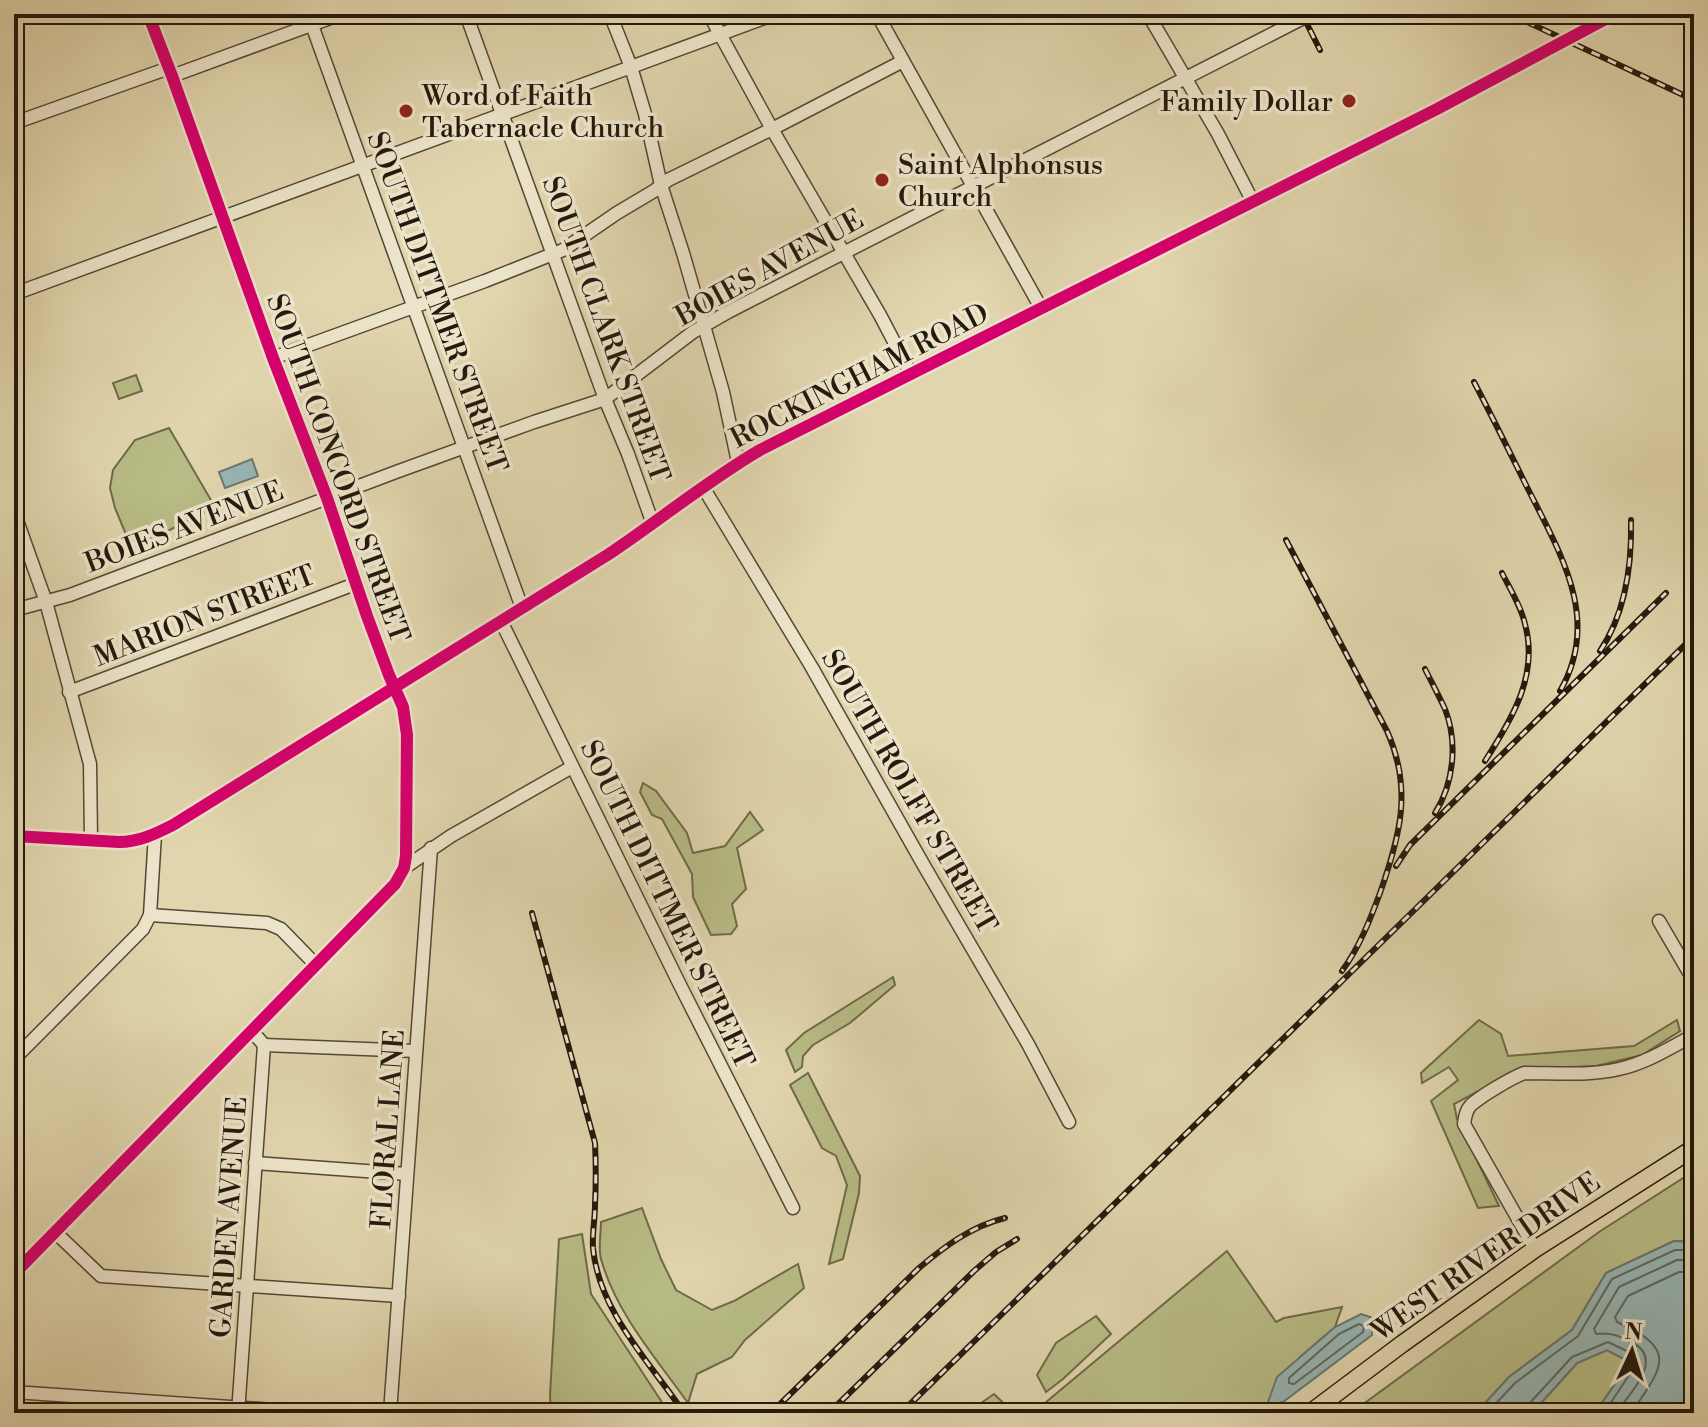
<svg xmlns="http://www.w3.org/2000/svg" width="1708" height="1427" viewBox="0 0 1708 1427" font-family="'Libre Bodoni',serif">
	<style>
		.green { fill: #b8bc86; stroke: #6e6a4a; stroke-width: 2 }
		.water { fill: #97b6b4; stroke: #697771; stroke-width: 2 }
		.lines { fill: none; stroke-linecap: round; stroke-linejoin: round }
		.shore { stroke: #5e6860; stroke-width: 2 }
		.minor-casing { stroke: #534835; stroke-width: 15 }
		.major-casing { stroke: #24190d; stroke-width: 19 }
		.minor { stroke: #ece4ca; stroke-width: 12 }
		.major { stroke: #e1d5ad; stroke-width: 16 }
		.rail-casing { stroke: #24190d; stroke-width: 6 }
		.rail { stroke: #ece4ca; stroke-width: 3; stroke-dasharray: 9; stroke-linecap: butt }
		.cycleway-casing { stroke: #ece4ca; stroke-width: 17 }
		.cycleway { stroke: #d6006c; stroke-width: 12 }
		.poi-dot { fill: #8f2418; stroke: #ece4ca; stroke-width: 3 }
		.labels { text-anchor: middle; stroke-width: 7; stroke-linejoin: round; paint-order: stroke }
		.poi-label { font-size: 28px; fill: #24190d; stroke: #ece4ca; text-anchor: start }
		.street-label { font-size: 28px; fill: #24190d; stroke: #ece4ca }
	</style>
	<rect width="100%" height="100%" fill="#e1d5ad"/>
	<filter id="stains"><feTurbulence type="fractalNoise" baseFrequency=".0025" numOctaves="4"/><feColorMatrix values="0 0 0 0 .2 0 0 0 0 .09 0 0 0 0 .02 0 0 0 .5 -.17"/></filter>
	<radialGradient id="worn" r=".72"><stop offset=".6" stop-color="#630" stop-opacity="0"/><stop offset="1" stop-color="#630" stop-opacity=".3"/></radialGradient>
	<g class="green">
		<path d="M136,375l6,16 -23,8 -6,-16z"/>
		<path d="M169,428l46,79 -83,42 -17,-41 -5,-20 3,-18 22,-30z"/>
		<path d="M643,783l13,8 31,42 6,20 32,-7 25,-34 13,18 -26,18 9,41 -14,15 5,22 -6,8 -20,1 -18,-38 -1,-23 -30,-55 -10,-4 -12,-23z"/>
		<path d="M893,977l2,8 -45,38 -37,22 -10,11 -1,11 -7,5 -9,-22 18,-17z"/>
		<path d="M1479,1020l22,14 7,22 126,-10 43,-26 3,11 -38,24 -46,11 -76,3 -66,35 3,15 42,87 -21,2 -47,-107 27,-21 -9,-13 -27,16 -1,-10z"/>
		<path d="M808,1073l52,103 -1,17 -16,66 -14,5 18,-79 -11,-29 -14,-8 -32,-63z"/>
		<path d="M1694,1171v71l-20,-1 -68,32 -34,57 -63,47 -33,36h-125l248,-181z"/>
		<path d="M642,1208l19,51 15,31 36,20 22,-9 64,-37 6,24 -59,52 -13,17 -35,17 -9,29c-32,-45 -72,-90 -87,-144 -3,-11 0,-26 0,-37z"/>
		<path d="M582,1234l9,60 78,119h-118l-1,-18 9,-156z"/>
		<path d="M1227,1251l49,71 8,-4 58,-11 -7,20 -35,30 12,17 -51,39h-228z"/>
		<path d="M1096,1316l15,18 -48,45 -17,13 -9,-17 19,-32z"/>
		<path d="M1607,1350l23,12 -35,51h-63l45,-50z"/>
		<path d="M994,1394l20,19h-47z"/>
	</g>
	<g class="water">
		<path d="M252,459l6,17 -33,12 -6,-16z"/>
		<path d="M1674,1241l20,1v171h-99l35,-51 -23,-12 -30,13 -45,50h-56l33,-36 63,-47 34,-57z"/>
		<path d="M1361,1314l12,4 -1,17 -89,67 -16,3 10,-28 58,-50z"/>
	</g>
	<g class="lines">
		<g class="shore">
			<path d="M1359,1324l5,2 -1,6 -69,52 -5,-1v-5l50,-44z"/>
			<path d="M1487,1413l28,-30 63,-47 34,-57 63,-29h19"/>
			<path d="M1526,1413l2,-8 44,-48 36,-15 25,12 4,9 -33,50"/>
			<path d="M1616,1413c13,-19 49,-53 17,-70 -13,-7 -22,-11 -37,-9l-2,-5 25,-42 58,-27h17"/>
			<path d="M1631,1413c32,-46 48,-64 -14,-91l-2,-5 13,-21 51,-24h15"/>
		</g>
		<g class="minor-casing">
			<g id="minor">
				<path d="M308,14l214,594"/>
				<path d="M466,14l139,385 23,55 25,70"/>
				<path d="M610,14l21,53 14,47 16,71 22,68 40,139 15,70"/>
				<path d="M709,14l63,115 108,186 31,59"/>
				<path d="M877,14l164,294"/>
				<path d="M1034,14l2,2"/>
				<path d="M1148,14l70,120 35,68"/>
				<path d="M172,76l169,-62"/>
				<path d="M14,123l155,-55"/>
				<path d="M14,294l761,-280"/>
				<path d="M273,358l212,-77 78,-31 54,-37 37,-22 14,-11 104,-51 131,-68"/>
				<path d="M703,487l108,179 112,198 105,180 41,78"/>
				<path d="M14,512l32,90 44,162 1,77"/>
				<path d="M14,610l56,-15 326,-123 138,-50 71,-23 88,-67 35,-20 583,-298"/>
				<path d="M501,621l179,364 113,223"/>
				<path d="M69,692l286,-108"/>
				<path d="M14,836l105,6c20,0 36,-8 54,-17l436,-271c51,-34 98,-73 151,-104l677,-341 178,-95"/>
				<path d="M404,868l47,-32 121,-69"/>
				<path d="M150,915l117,8 14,6 35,36"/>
				<path d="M1659,921l35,60"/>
				<path d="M264,1045l152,6"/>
				<path d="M14,1059l129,-130 7,-14 5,-81"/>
				<path d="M255,1163l152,11"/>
				<path d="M55,1232l46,44 298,20"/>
				<path d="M1535,1249l-71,-125c1,-7 2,-14 7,-19 10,-9 40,-27 53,-32 31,0 65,3 95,-4 27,-6 51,-21 75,-34"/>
				<path d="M14,1274l381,-390 9,-16 2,-12 1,-121 -4,-28 -14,-32 -22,-59 -40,-118 -54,-140 -101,-282 -24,-62"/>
				<path d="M14,1392l303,21"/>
				<path d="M238,1413l26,-368 -13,-15"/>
				<path d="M390,1413l41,-565"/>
			</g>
		</g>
		<g class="major-casing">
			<path id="major" d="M1310,1413l92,-69 133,-95 159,-101"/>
		</g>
		<use href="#minor" class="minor"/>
		<use href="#major" class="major"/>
		<g class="rail-casing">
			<g id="rail">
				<path d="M1302,14l18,36"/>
				<path d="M1510,14l184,86"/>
				<path d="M1474,382c19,36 37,73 55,109 33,65 72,130 31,200"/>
				<path d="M1286,540l101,191c26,58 13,105 -7,162 -10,27 -21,55 -38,78"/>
				<path d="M1600,651c25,-37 32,-87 31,-131"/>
				<path d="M1425,669c7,14 14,27 20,40 13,33 9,74 -10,104"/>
				<path d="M1485,761c27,-42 54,-86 40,-137 -4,-18 -15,-35 -23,-51"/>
				<path d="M1396,866l14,-21 256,-252"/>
				<path d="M532,913l63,230c1,21 1,41 0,62 0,14 -3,29 -2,43 6,64 57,114 91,165"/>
				<path d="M771,1413l148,-145c26,-22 53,-42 86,-50"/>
				<path d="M829,1413l145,-142 22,-19 21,-13"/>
				<path d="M901,1413l793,-777"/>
			</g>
		</g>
		<use href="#rail" class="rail"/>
		<g class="cycleway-casing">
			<g id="cycleway">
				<path d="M14,836l105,6c20,0 36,-8 54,-17l436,-271c51,-34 98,-73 151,-104l677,-341 178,-95"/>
				<path d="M14,1274l381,-390 9,-16 2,-12 1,-121 -4,-28 -14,-32 -22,-59 -40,-118 -54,-140 -101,-282 -24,-62"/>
			</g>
		</g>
		<use href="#cycleway" class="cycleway"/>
	</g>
	<g class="poi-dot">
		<circle cx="1349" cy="101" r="8"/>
		<circle cx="406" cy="111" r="8"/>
		<circle cx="882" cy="180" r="8"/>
	</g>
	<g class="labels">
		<g class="poi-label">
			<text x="422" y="105">Word of Faith<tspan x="422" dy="32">Tabernacle Church</tspan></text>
			<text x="1333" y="111" text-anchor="end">Family Dollar</text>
			<text x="898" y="174">Saint Alphonsus<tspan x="898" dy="32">Church</tspan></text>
		</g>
		<g class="street-label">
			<text transform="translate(769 267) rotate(-29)" y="10">BOIES AVENUE</text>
			<text transform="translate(438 302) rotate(70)" y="10">SOUTH DITTMER STREET</text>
			<text transform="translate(607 329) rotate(70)" y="10">SOUTH CLARK STREET</text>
			<text transform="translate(859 375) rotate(-27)" y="10">ROCKINGHAM ROAD</text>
			<text transform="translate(339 468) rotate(70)" y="10">SOUTH CONCORD STREET</text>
			<text transform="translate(184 526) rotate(-21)" y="10">BOIES AVENUE</text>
			<text transform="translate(204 615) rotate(-21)" y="10">MARION STREET</text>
			<text transform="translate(910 791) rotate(60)" y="10">SOUTH ROLFF STREET</text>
			<text transform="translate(668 904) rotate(64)" y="10">SOUTH DITTMER STREET</text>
			<text transform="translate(387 1129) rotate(-86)" y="10">FLORAL LANE</text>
			<text transform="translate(228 1217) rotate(-86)" y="10">GARDEN AVENUE</text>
			<text transform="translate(1485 1256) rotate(-35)" y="10">WEST RIVER DRIVE</text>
		</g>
	</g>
	<rect width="1708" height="1427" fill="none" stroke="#e1d5ad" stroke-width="48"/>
	<rect x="16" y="16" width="1676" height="1395" fill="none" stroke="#24190d" stroke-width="4"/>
	<rect x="24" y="24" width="1660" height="1379" fill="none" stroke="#24190d" stroke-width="2"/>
	<g transform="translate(1632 1351) rotate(4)" stroke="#ece4ca" stroke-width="6" paint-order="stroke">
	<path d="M0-6L14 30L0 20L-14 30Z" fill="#24190d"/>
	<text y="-12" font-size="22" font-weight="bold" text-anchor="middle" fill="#24190d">N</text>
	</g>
	<rect width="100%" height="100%" filter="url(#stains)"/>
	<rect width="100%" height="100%" fill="url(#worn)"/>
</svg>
